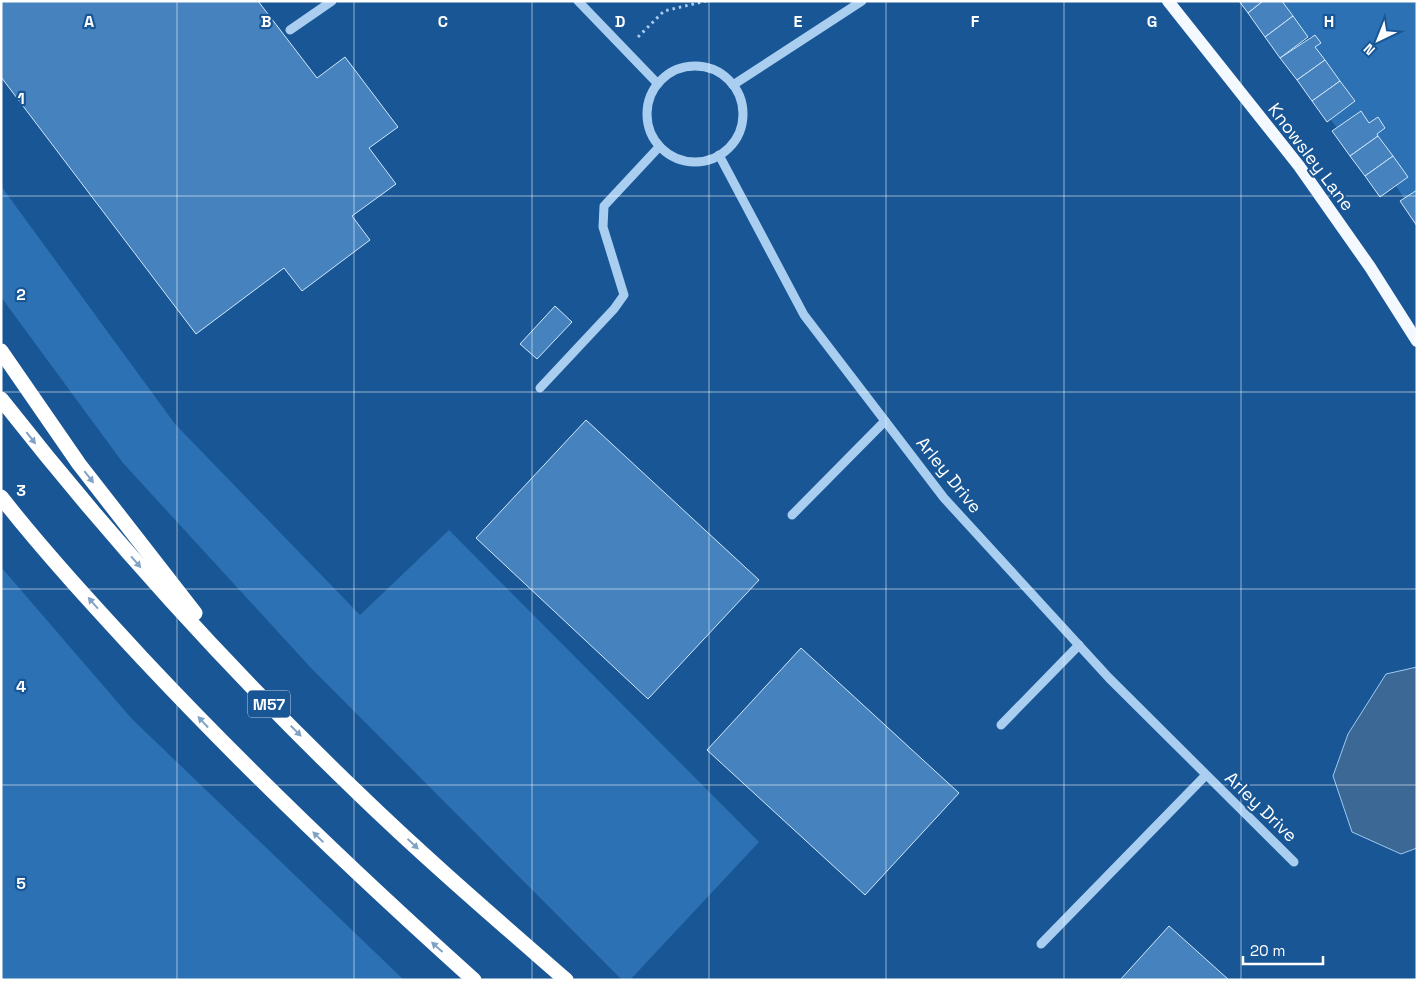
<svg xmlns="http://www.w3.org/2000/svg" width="1418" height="981" viewBox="0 0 1418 981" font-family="'Space Grotesk',sans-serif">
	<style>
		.green { fill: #2c71b3 }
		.water { fill: #3b6895; stroke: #9dcaf3 }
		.building { fill: #4582be; stroke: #d1e7fb }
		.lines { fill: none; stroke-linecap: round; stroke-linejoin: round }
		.path { stroke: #aacef0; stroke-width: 3; stroke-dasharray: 2.5 4; stroke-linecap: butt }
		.minor { stroke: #aacef0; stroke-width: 9 }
		.major { stroke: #f4f9ff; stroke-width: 12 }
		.highway { stroke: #fff; stroke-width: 15 }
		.oneway { fill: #80a2c5 }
		.grid { fill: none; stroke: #fff; stroke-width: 1; stroke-opacity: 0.55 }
		.labels { text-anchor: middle; stroke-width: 4.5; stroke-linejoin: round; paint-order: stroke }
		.shield { fill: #195695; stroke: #baccdf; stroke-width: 1 }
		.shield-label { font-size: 16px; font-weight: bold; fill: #fff }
		.street-label { font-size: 18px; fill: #fff; stroke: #195695 }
		.grid-label { font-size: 16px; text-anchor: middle; font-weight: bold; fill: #fff; stroke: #195695; stroke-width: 4.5; stroke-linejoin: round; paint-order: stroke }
	</style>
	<rect width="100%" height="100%" fill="#195695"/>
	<g class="green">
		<path d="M1282,1h135v189l-13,8 -8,-12 12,-9 -31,-43 8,-6 -7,-11 -9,6 -9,-12 -23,17 -7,-9 25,-18 -40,-54 6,-4 -6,-8 -7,2z"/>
		<path d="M1,186l174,238 185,191 89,-85 310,312 -129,138h-8l-311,-312 -188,-205 -122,-166z"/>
		<path d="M1,567l131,152 272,261h-403z"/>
	</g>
	<path class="water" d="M1417,667v181l-16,6 -49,-22 -19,-56 15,-42 38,-60z"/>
	<g class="building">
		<path d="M1,1h257l59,77 28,-21 53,70 -29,21 27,36 -44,32 18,24 -68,51 -18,-23 -88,66 -195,-257z"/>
		<path d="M1239,1h24l-15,12z"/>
		<path d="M1263,1h19l11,15 -28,21 -17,-24z"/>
		<path d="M1293,16l15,21 -28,21 -15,-21z"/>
		<path d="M1315,35l6,8 -6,4 10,13 -28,20 -17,-22z"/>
		<path d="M1325,60l15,21 -28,20 -15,-21z"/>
		<path d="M1340,81l15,20 -28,21 -15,-21z"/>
		<path d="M1361,111l8,12 9,-6 7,11 -8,6 1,2 -28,20 -18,-25z"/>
		<path d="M1378,136l15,20 -28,20 -15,-20z"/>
		<path d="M1393,156l15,21 -28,20 -15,-21z"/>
		<path d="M1417,190v36l-17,-25z"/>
		<path d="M555,306l17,16 -35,37 -17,-15z"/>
		<path d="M586,420l173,160 -111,119 -172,-161z"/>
		<path d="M801,648l158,145 -94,102 -158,-145z"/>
		<path d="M1169,926l60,54h-109z"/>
	</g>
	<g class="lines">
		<path class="path" d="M638,37l26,-26 42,-10"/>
		<g class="minor">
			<path d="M578,1l79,82"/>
			<path d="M290,30l42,-29"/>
			<circle cx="695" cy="114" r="48"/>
			<path d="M733,85l129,-84"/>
			<path d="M719,155l85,160 140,183 165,180 185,184"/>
			<path d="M540,388l74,-79 10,-14 -21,-68 1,-21 55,-59"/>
			<path d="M792,515l93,-94"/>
			<path d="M1001,725l78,-80"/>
			<path d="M1041,944l164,-168"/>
		</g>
		<path class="major" d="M1168,1l131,165 71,101 47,74"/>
		<g class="highway">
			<path d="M1,351l78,113 116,149"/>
			<path d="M1,399c109,139 229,271 356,393 67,65 138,126 209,188"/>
			<path d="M1,497c44,56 94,110 142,162 106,113 215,217 331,321"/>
		</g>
	</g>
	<defs><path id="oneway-solid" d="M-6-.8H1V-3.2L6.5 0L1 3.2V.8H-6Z" transform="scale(1.25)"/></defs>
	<g class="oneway">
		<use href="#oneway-solid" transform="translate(31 438) rotate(52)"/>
		<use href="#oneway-solid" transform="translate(89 477) rotate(52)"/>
		<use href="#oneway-solid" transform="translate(136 562) rotate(49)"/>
		<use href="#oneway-solid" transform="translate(93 603) rotate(-131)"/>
		<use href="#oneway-solid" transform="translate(203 722) rotate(-133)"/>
		<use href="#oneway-solid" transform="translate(296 731) rotate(45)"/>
		<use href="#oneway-solid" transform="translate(318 837) rotate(-136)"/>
		<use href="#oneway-solid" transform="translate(413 844) rotate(43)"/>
		<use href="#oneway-solid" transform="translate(437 947) rotate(-138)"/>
	</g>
	<path class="grid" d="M177,1v979M354,1v979M532,1v979M709,1v979M886,1v979M1064,1v979M1241,1v979M1,196h1416M1,392h1416M1,589h1416M1,785h1416"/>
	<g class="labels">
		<rect class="shield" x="248" y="690.5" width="42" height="27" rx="4"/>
		<g class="shield-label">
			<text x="269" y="710">M57</text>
		</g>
		<g class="street-label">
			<text transform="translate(1311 157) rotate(53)" y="6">Knowsley Lane</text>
			<text transform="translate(949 475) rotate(51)" y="6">Arley Drive</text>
			<text transform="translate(1261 807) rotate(44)" y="6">Arley Drive</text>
		</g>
	</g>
	<g class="grid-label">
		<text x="89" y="27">A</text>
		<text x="266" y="27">B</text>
		<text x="443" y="27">C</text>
		<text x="620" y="27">D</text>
		<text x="798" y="27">E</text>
		<text x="975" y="27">F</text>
		<text x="1152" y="27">G</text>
		<text x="1329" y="27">H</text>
		<text x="21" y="104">1</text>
		<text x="21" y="300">2</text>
		<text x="21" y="496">3</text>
		<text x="21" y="692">4</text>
		<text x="21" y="889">5</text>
	</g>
	<rect width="1418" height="981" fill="none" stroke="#ffffff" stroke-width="5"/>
	<g transform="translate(1378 40) rotate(223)" stroke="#195695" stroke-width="4" paint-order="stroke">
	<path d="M0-4L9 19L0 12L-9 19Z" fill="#ffffff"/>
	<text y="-8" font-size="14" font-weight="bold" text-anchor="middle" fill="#ffffff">N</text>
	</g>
	<path d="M1243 956v8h80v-8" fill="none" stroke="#ffffff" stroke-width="2.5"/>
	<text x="1250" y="956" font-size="15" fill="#ffffff" stroke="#195695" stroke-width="4" paint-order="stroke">20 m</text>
</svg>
